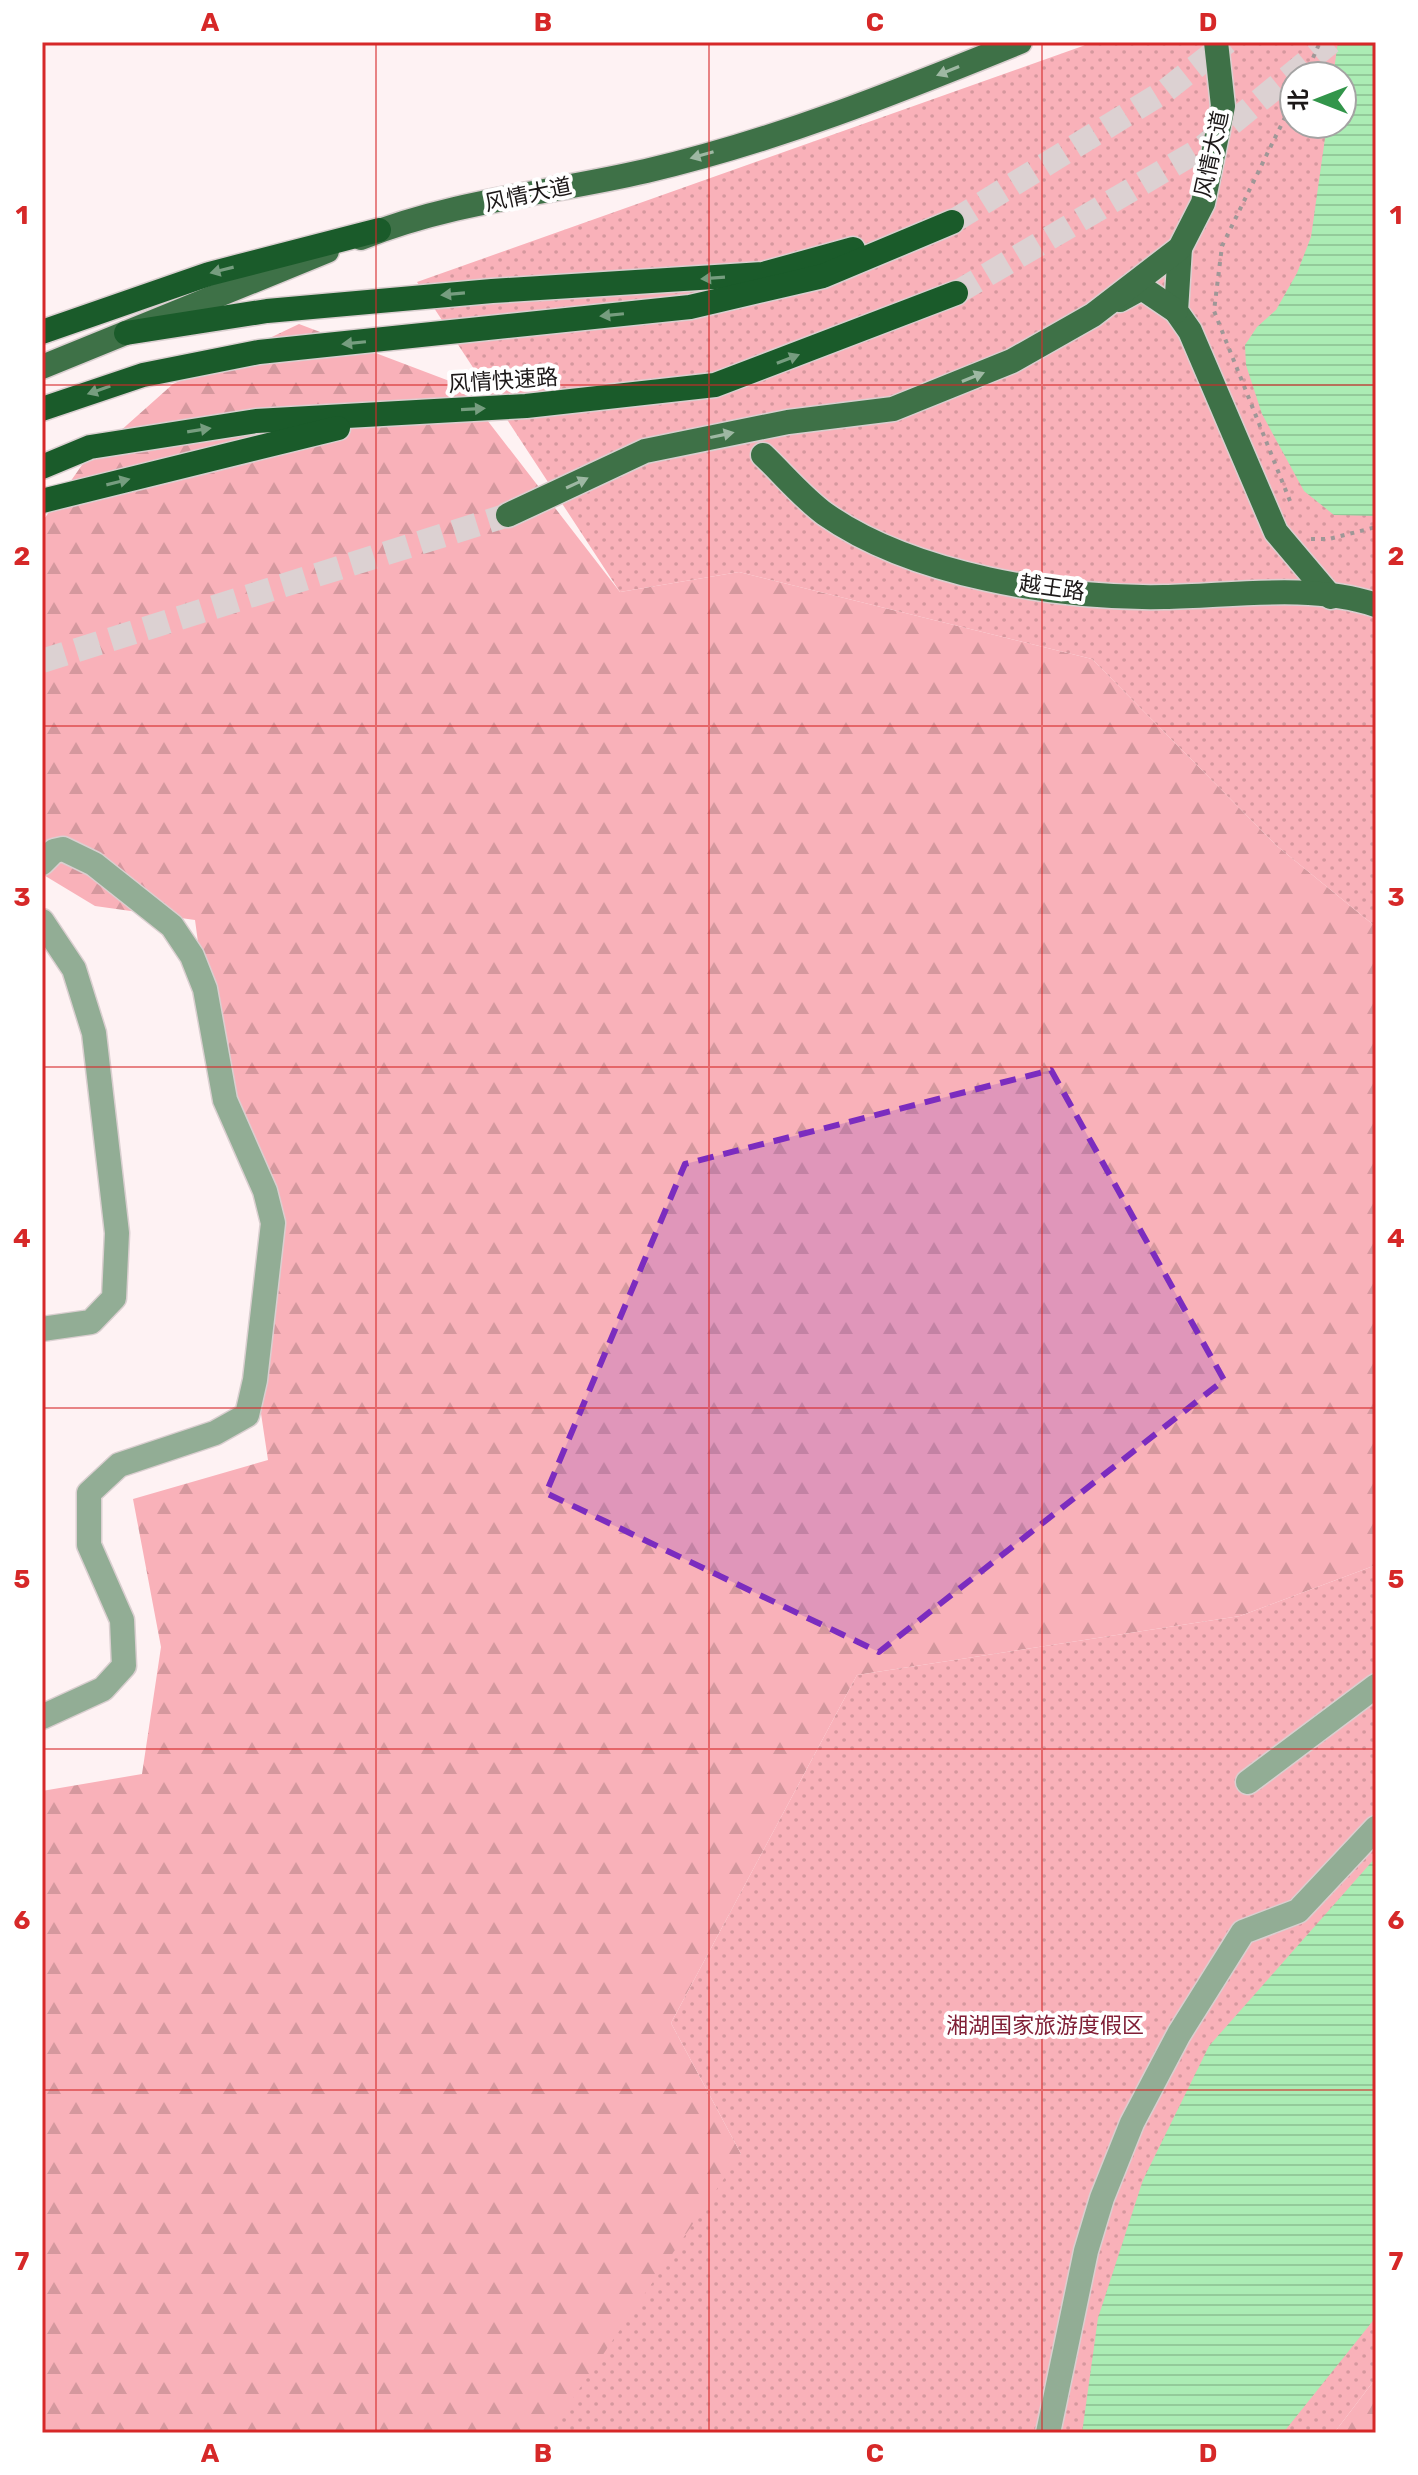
<svg xmlns="http://www.w3.org/2000/svg" width="1418" height="2475" viewBox="0 0 1418 2475" font-family="Rubik,'Noto Sans SC',sans-serif">
	<style>
		.forest { fill: url(#forest-firs) }
		.park { fill: url(#park-dots); fill-rule: evenodd }
		.water { fill: url(#water-rules) }
		.lines { fill: none; stroke-linecap: round; stroke-linejoin: round }
		.major-tunnel { stroke: #dcd1d2; stroke-width: 24; stroke-dasharray: 24 12; stroke-linecap: butt }
		.highway-tunnel { stroke: #dcd1d2; stroke-width: 24; stroke-dasharray: 24 12; stroke-linecap: butt }
		.minor-casing { stroke: #dacfd0; stroke-width: 27 }
		.major-casing { stroke: #dacfd0; stroke-width: 27 }
		.highway-casing { stroke: #dacfd0; stroke-width: 27 }
		.path { stroke: #9f9797; stroke-width: 4; stroke-dasharray: 4 6; stroke-linecap: butt }
		.minor { stroke: #92ad95; stroke-width: 24 }
		.major { stroke: #3e7147; stroke-width: 24 }
		.highway { stroke: #1a5b2a; stroke-width: 24 }
		.oneway { fill: #9eb8a3 }
		.oneway2 { fill: #769d7f }
		.marked { fill: #7b2cbf; fill-opacity: 0.2; stroke: #7b2cbf; stroke-width: 6; stroke-dasharray: 16 10; stroke-linejoin: round }
		.grid { fill: none; stroke: #d62828; stroke-width: 2; stroke-opacity: 0.55 }
		.labels { text-anchor: middle; stroke-width: 8; stroke-linejoin: round; paint-order: stroke }
		.street-label { font-size: 22px; fill: #1c1818; stroke: #fff }
		.park-label { font-size: 22px; fill: #801f36; stroke: #fff }
		.neatline { fill: none; stroke: #d62828; stroke-width: 3 }
		.grid-label { font-size: 26px; text-anchor: middle; font-weight: bold; fill: #d62828 }
	</style>
	<defs>
		<pattern id="forest-firs" width="22" height="20" patternUnits="userSpaceOnUse" patternTransform="scale(2)"><rect width="22" height="20" fill="#f9b1b9"/><path d="M5 1l3.5 6h-7zM16 11l3.5 6h-7z" fill="#d5989e"/></pattern>
		<pattern id="park-dots" width="8" height="8" patternUnits="userSpaceOnUse" patternTransform="scale(2)"><rect width="8" height="8" fill="#f9b1b9"/><path d="M2 2h.1M6 6h.1" fill="none" stroke="#d5989e" stroke-width="1.8" stroke-linecap="round"/></pattern>
		<pattern id="water-rules" width="6" height="5" patternUnits="userSpaceOnUse" patternTransform="scale(2)"><rect width="6" height="5" fill="#abecb4"/><path d="M0 2.5h6" fill="none" stroke="#93ca9a"/></pattern>
	</defs>
	<rect width="100%" height="100%" fill="#fef2f3"/>
	<g class="forest">
		<path d="M299,324l161,61 160,207 119,-20 353,87 185,187 99,81v638l-136,51 -383,59 -186,348 70,131 -60,279h-639v-642l100,-17 19,-127 -28,-148 135,-39 -14,-93 27,-147 -61,-115 -25,-185 -100,-14 -53,-32v-352l40,-57 91,-81z"/>
		<path d="M1376,2378v55h-42z"/>
	</g>
	<g class="park">
		<path d="M1094,42h282v885l-99,-81 -185,-187 -353,-87 -119,20 -203,-310zM1294,76h48v48h-48z"/>
		<path d="M1376,1565v813l-42,55h-785l192,-279 -70,-131 186,-348 383,-59z"/>
	</g>
	<g class="water">
		<path d="M1338,42h38v474l-42,-1 -30,-24 -42,-77 -16,-49 -1,-20 12,-18 19,-17 21,-37 14,-36 16,-113h15v-48h-9z"/>
		<path d="M1376,1857v460l-93,116h-201l16,-115 45,-138 66,-134z"/>
	</g>
	<g class="lines">
		<path class="major-tunnel" d="M42,661l466,-146"/>
		<g class="highway-tunnel">
			<path d="M952,222l213,-131 62,-49"/>
			<path d="M956,293l243,-143 132,-108"/>
		</g>
		<g class="minor-casing">
			<g id="minor">
				<path d="M42,863l12,-12 9,-2 31,15 78,62 20,30 13,33 20,111 40,91 8,32 -18,157 -8,35 -32,18 -96,32 -30,28v52l33,75 2,46 -21,23 -61,28"/>
				<path d="M42,921l32,48 20,64 23,200 -3,65 -23,24 -49,7"/>
				<path d="M1248,1782l128,-96"/>
				<path d="M1048,2433l38,-182 16,-53 30,-75 47,-89 64,-102 55,-21 78,-83"/>
			</g>
		</g>
		<g class="major-casing">
			<g id="major">
				<path d="M361,238c91,-37 190,-45 285,-67 129,-30 251,-79 374,-129"/>
				<path d="M1180,248l-4,63 14,20 86,201 55,65"/>
				<path d="M1120,300l22,-12 34,23"/>
				<path d="M42,367l285,-116"/>
				<path d="M763,455c20,19 40,43 62,59 87,61 234,85 339,83 68,-1 146,-14 212,8"/>
				<path d="M508,515l137,-64 143,-29 105,-13 119,-48 81,-46 87,-67 23,-45 20,-97 -7,-64"/>
			</g>
		</g>
		<g class="highway-casing">
			<g id="highway">
				<path d="M42,332l167,-58 170,-44"/>
				<path d="M126,333l141,-22 225,-20 271,-17 90,-25"/>
				<path d="M42,409l101,-34 116,-23 431,-45 133,-31 129,-54"/>
				<path d="M42,467l48,-20 166,-26 270,-15 189,-21 241,-92"/>
				<path d="M42,501l296,-73"/>
			</g>
		</g>
		<g class="path">
			<path d="M1305,76l15,-34"/>
			<path d="M1290,501l-76,-190 8,-65 72,-147"/>
			<path d="M1311,539h18l47,-12"/>
		</g>
		<use href="#minor" class="minor"/>
		<use href="#major" class="major"/>
		<use href="#highway" class="highway"/>
	</g>
	<defs><path id="oneway-solid" d="M-6-.8H1V-3.2L6.5 0L1 3.2V.8H-6Z" transform="scale(2)"/></defs>
	<g class="oneway">
		<use href="#oneway-solid" transform="translate(948 71) rotate(158)"/>
		<use href="#oneway-solid" transform="translate(702 155) rotate(164)"/>
		<use href="#oneway-solid" transform="translate(973 377) rotate(-22)"/>
		<use href="#oneway-solid" transform="translate(722 435) rotate(-12)"/>
		<use href="#oneway-solid" transform="translate(577 483) rotate(-25)"/>
	</g>
	<g class="oneway2">
		<use href="#oneway-solid" transform="translate(222 270) rotate(166)"/>
		<use href="#oneway-solid" transform="translate(713 278) rotate(176)"/>
		<use href="#oneway-solid" transform="translate(453 294) rotate(175)"/>
		<use href="#oneway-solid" transform="translate(612 315) rotate(174)"/>
		<use href="#oneway-solid" transform="translate(354 343) rotate(174)"/>
		<use href="#oneway-solid" transform="translate(788 359) rotate(-21)"/>
		<use href="#oneway-solid" transform="translate(99 390) rotate(161)"/>
		<use href="#oneway-solid" transform="translate(473 409) rotate(-3)"/>
		<use href="#oneway-solid" transform="translate(199 430) rotate(-9)"/>
		<use href="#oneway-solid" transform="translate(118 482) rotate(-14)"/>
	</g>
	<path class="marked" d="M1051,1070l173,310 -345,272 -333,-159 139,-329z"/>
	<path class="grid" d="M376,42v2391M709,42v2391M1042,42v2391M42,385h1334M42,726h1334M42,1067h1334M42,1408h1334M42,1749h1334M42,2090h1334"/>
	<g class="labels">
		<g class="street-label">
			<text transform="translate(1211 154) rotate(-78)" y="8">风情大道</text>
			<text transform="translate(528 194) rotate(-12)" y="8">风情大道</text>
			<text transform="translate(503 380) rotate(-4)" y="8">风情快速路</text>
			<text transform="translate(1052 587) rotate(8)" y="8">越王路</text>
		</g>
		<g class="park-label">
			<text x="1045" y="2033">湘湖国家旅游度假区</text>
		</g>
	</g>
	<rect width="1418" height="2475" fill="none" stroke="#ffffff" stroke-width="88"/>
	<g transform="translate(1318 100) rotate(270)"><circle r="38" fill="#ffffff" stroke="#a4a3a3" stroke-width="2"/>
	<path d="M0-6L14 30L0 20L-14 30Z" fill="#32954a"/>
	<text y="-12" font-size="22" font-weight="bold" text-anchor="middle" fill="#1c1818">北</text>
	</g>
	<rect x="44" y="44" width="1330" height="2387" class="neatline"/>
	<g class="grid-label">
		<text x="210" y="31">A</text>
		<text x="543" y="31">B</text>
		<text x="875" y="31">C</text>
		<text x="1208" y="31">D</text>
		<text x="22" y="224">1</text>
		<text x="1396" y="224">1</text>
		<text x="22" y="565">2</text>
		<text x="1396" y="565">2</text>
		<text x="22" y="906">3</text>
		<text x="1396" y="906">3</text>
		<text x="22" y="1247">4</text>
		<text x="1396" y="1247">4</text>
		<text x="22" y="1588">5</text>
		<text x="1396" y="1588">5</text>
		<text x="22" y="1929">6</text>
		<text x="1396" y="1929">6</text>
		<text x="22" y="2270">7</text>
		<text x="1396" y="2270">7</text>
		<text x="210" y="2462">A</text>
		<text x="543" y="2462">B</text>
		<text x="875" y="2462">C</text>
		<text x="1208" y="2462">D</text>
	</g>
</svg>
